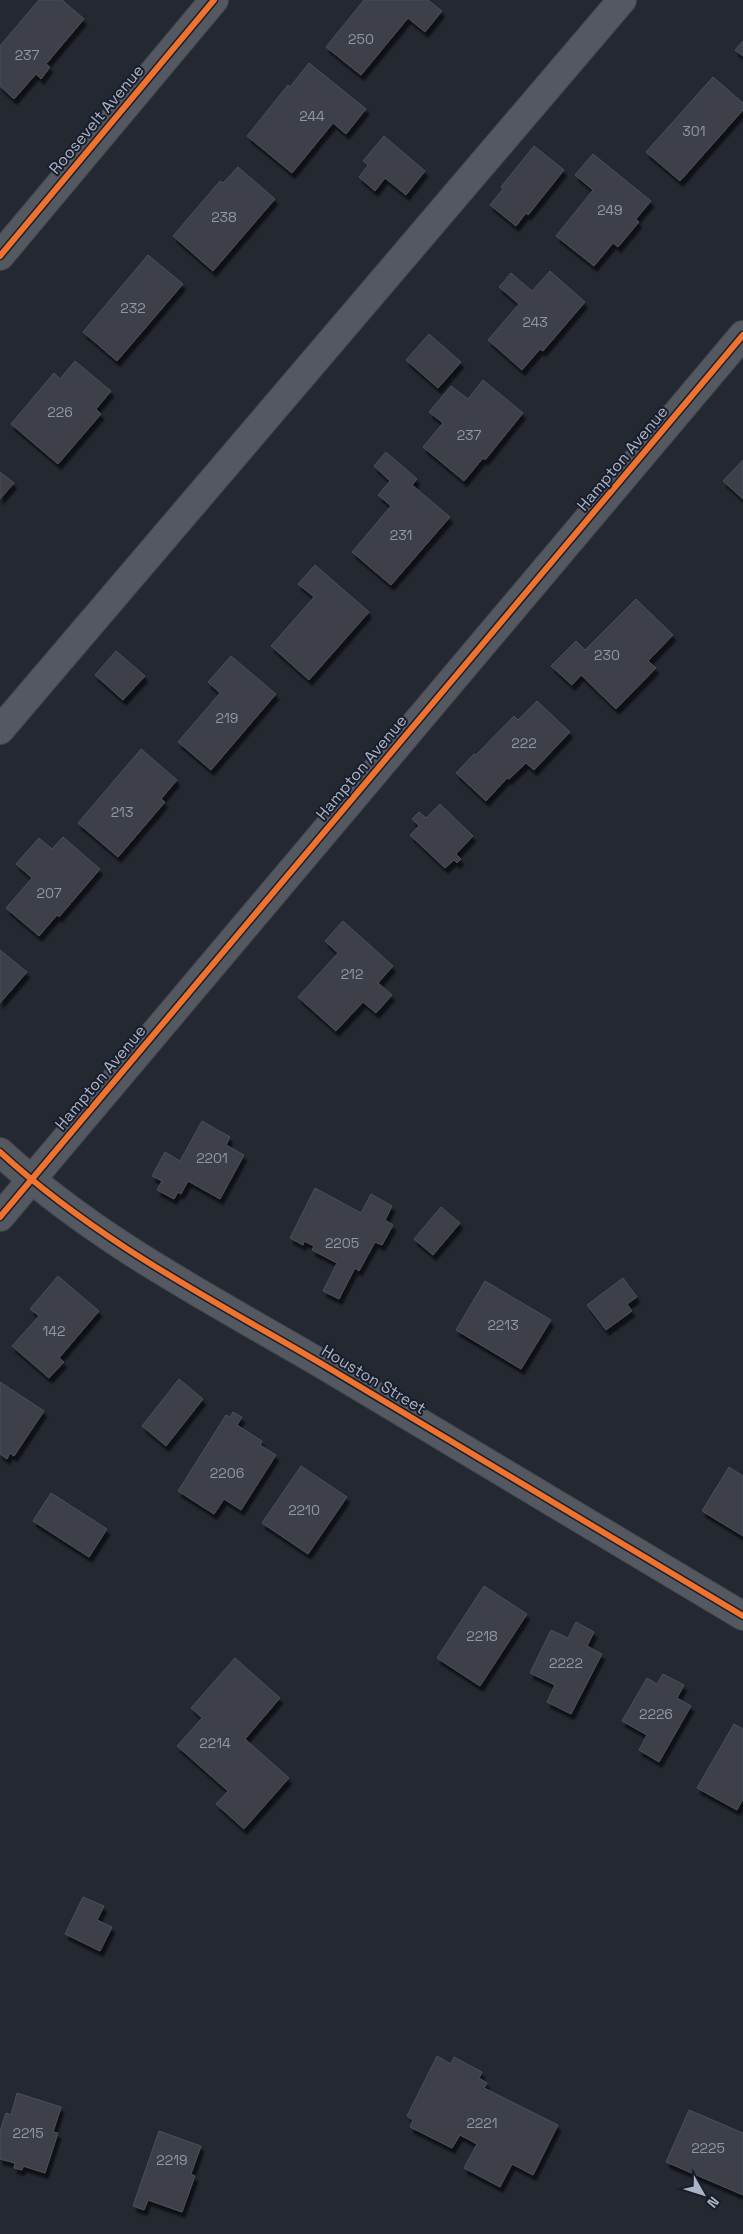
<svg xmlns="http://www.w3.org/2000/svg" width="743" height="2234" viewBox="0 0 743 2234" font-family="'Space Grotesk',sans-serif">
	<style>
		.building { fill: #3c3f48; stroke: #4b505a; filter: url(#shadow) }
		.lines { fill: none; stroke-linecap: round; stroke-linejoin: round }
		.minor-casing { stroke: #40434a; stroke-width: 30 }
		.minor { stroke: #545860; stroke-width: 28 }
		.cycleway-casing { stroke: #181e2c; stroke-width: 9 }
		.cycleway { stroke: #ef722f; stroke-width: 6 }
		.labels { text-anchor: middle; stroke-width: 4; stroke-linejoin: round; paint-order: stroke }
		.number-label { font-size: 14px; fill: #9096a6 }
		.street-label { font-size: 16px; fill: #acb3c5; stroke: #181e2c }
	</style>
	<defs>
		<filter id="shadow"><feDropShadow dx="3" dy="5.5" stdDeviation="1" flood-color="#0009"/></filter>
	</defs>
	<rect width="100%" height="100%" fill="#242831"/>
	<g class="building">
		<path d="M39,0h23l22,19 -38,45 4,3 -9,12 -5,-5 -22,25 -14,-13v-40z"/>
		<path d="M364,0h64l14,11 -17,21 -17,-14 -47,57 -35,-28z"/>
		<path d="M743,41v15l-8,-6z"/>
		<path d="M309,63l57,46 -20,25 -13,-11 -41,50 -45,-37 41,-51 2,2z"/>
		<path d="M713,77l30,26v7l-63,71 -34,-29z"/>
		<path d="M384,136l41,35 -19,24 -21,-17 -10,13 -16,-14 9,-12 -5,-4z"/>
		<path d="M534,146l30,24 -36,45 -2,-2 -10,13 -26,-21 13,-16 -2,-2z"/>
		<path d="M593,154l58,47 -15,18 3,3 -21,25 -5,-4 -19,23 -38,-30 37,-46 -18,-15z"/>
		<path d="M238,167l37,32 -62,72 -40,-35 47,-55 3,2z"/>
		<path d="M148,255l35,29 -66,77 -34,-29z"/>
		<path d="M550,271l35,31 -42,49 -3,-2 -18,21 -34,-30 31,-36 -20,-17 12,-14 21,18z"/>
		<path d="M429,334l32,28 -23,26 -32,-28z"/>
		<path d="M75,361l36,30 -15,18 5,5 -43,50 -47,-40 43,-51 6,6z"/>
		<path d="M483,380l40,33 -38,47 -2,-2 -19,23 -41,-34 20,-24 -14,-11 22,-26 17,13z"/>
		<path d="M386,452l31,27 -5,6 38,32 -59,68 -39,-33 39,-46 -13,-11 12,-14 -16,-15z"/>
		<path d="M743,460v39l-20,-18z"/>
		<path d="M0,472l14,11 -14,16z"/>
		<path d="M315,565l54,47 -60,68 -38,-34 43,-49 -16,-13z"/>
		<path d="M636,599l37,36 -25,26 8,7 -40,41 -35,-34 -9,10 -21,-19 25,-25 9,9z"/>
		<path d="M116,651l29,25 -22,24 -28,-25z"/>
		<path d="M231,656l45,38 -65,76 -33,-28 42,-49 -12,-11z"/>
		<path d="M537,701l33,31 -36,38 -8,-7 -17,16 -2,-1 -21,23 -30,-28 18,-19 2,1 38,-39 4,4z"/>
		<path d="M141,749l36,31 -16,19 4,3 -47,55 -40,-34z"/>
		<path d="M440,804l33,32 -17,18 5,5 -4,4 -3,-3 -9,8 -35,-33 9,-9 -7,-7 7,-7 7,6z"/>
		<path d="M63,837l37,32 -41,48 -2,-2 -18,21 -33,-28 26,-30 -16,-14 23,-26 13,11z"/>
		<path d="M343,921l50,45 -15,17 14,12 -16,18 -13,-11 -27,29 -38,-34 40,-44 -13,-12z"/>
		<path d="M0,950l27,22 -27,31z"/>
		<path d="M202,1121l28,16 -4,8 18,10 -24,44 -32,-18 -7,13 -3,-2 -4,7 -17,-9 5,-9 -10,-5 13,-24 15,9z"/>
		<path d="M315,1188l46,25 10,-19 21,12 -7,14 8,5 -11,20 -7,-3 -16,29 -4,-3 -16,31 -16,-8 14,-28 -25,-13 2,-4 -10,-5 -1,4 -13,-7z"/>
		<path d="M441,1207l19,16 -27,32 -19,-16z"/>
		<path d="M58,1276l41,35 -40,47 5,4 -15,16 -37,-32 27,-30 -9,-7z"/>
		<path d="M623,1278l14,19 -10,7 5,7 -26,19 -19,-25z"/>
		<path d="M485,1281l66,39 -30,49 -65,-39z"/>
		<path d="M179,1379l24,20 -37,47 -24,-20z"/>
		<path d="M0,1382l44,29 -30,45 -4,-3 -3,6 -7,-5z"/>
		<path d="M233,1412l9,5 -5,8 25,16 -2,4 16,10 -35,55 -17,-11 -10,15 -36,-23 48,-76 4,2z"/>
		<path d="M301,1466l46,31 -39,57 -46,-31z"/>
		<path d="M729,1467l14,9v60l-41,-25z"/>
		<path d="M51,1493l56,36 -18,28 -56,-36z"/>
		<path d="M484,1586l43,28 -47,72 -43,-28z"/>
		<path d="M576,1622l18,10 -7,14 15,8 -31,60 -24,-12 8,-17 -25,-12 21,-43 17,8z"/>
		<path d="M235,1658l45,40 -35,41 44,39 -45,51 -28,-25 12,-13 -51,-45 25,-28 -11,-10z"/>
		<path d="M663,1674l21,11 -7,13 14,8 -32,56 -20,-12 8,-15 -25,-14 25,-43 10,6z"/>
		<path d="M734,1724l9,5v70l-6,11 -40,-22z"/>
		<path d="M83,1897l21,9 -7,14 15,7 -12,24 -35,-17z"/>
		<path d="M437,2056l14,8 3,-7 28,15 -3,6 8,5 -3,5 74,37 -25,50 -21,-11 -12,23 -36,-19 13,-24 -17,-9 -8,13 -42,-21 3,-7 -6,-4z"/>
		<path d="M17,2093l44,14 -8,25 5,1 -13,40 -22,-7 -1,4 -8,-2 1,-5 -15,-4v-28l6,-18 5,2z"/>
		<path d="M689,2110l54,23v62l-77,-33z"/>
		<path d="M159,2131l42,15 -10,28 4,2 -13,36 -34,-12 -4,10 -11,-4z"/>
	</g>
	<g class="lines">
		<g class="minor-casing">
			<g id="minor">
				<path d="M0,256l214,-256"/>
				<path d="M0,730l622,-730"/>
				<path d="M0,1152c98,90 213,148 327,215 139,82 277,166 416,249"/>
				<path d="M0,1217l743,-882"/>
			</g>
		</g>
		<use href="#minor" class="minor"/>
		<g class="cycleway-casing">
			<g id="cycleway">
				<path d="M0,256l214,-256"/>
				<path d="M0,1152c98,90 213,148 327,215 139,82 277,166 416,249"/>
				<path d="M0,1217l743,-882"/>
			</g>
		</g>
		<use href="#cycleway" class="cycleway"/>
	</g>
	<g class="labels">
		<g class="number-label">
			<text x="361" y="44">250</text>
			<text x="27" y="60">237</text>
			<text x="312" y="121">244</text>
			<text x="694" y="136">301</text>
			<text x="610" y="215">249</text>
			<text x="224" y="222">238</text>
			<text x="133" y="313">232</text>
			<text x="535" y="327">243</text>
			<text x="60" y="417">226</text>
			<text x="469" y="440">237</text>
			<text x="401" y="540">231</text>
			<text x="607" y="660">230</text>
			<text x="227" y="723">219</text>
			<text x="524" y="748">222</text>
			<text x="122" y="817">213</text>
			<text x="49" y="898">207</text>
			<text x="352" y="979">212</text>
			<text x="212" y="1163">2201</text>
			<text x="342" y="1248">2205</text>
			<text x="503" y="1330">2213</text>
			<text x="54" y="1336">142</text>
			<text x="227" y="1478">2206</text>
			<text x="304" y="1515">2210</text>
			<text x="482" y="1641">2218</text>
			<text x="566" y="1668">2222</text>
			<text x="656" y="1719">2226</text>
			<text x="215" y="1748">2214</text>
			<text x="482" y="2128">2221</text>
			<text x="28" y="2138">2215</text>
			<text x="708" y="2153">2225</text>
			<text x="172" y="2165">2219</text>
		</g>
		<g class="street-label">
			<text transform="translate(96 119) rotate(-50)" y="6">Roosevelt Avenue</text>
			<text transform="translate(622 458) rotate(-50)" y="6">Hampton Avenue</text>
			<text transform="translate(361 767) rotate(-50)" y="6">Hampton Avenue</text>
			<text transform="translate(100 1077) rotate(-50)" y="6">Hampton Avenue</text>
			<text transform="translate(374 1379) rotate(31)" y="6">Houston Street</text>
		</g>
	</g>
	<g transform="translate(703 2194) rotate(129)" stroke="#181e2c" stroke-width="4" paint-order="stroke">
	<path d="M0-4L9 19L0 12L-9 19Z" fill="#acb3c5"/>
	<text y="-8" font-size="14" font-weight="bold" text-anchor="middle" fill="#acb3c5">N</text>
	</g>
</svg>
